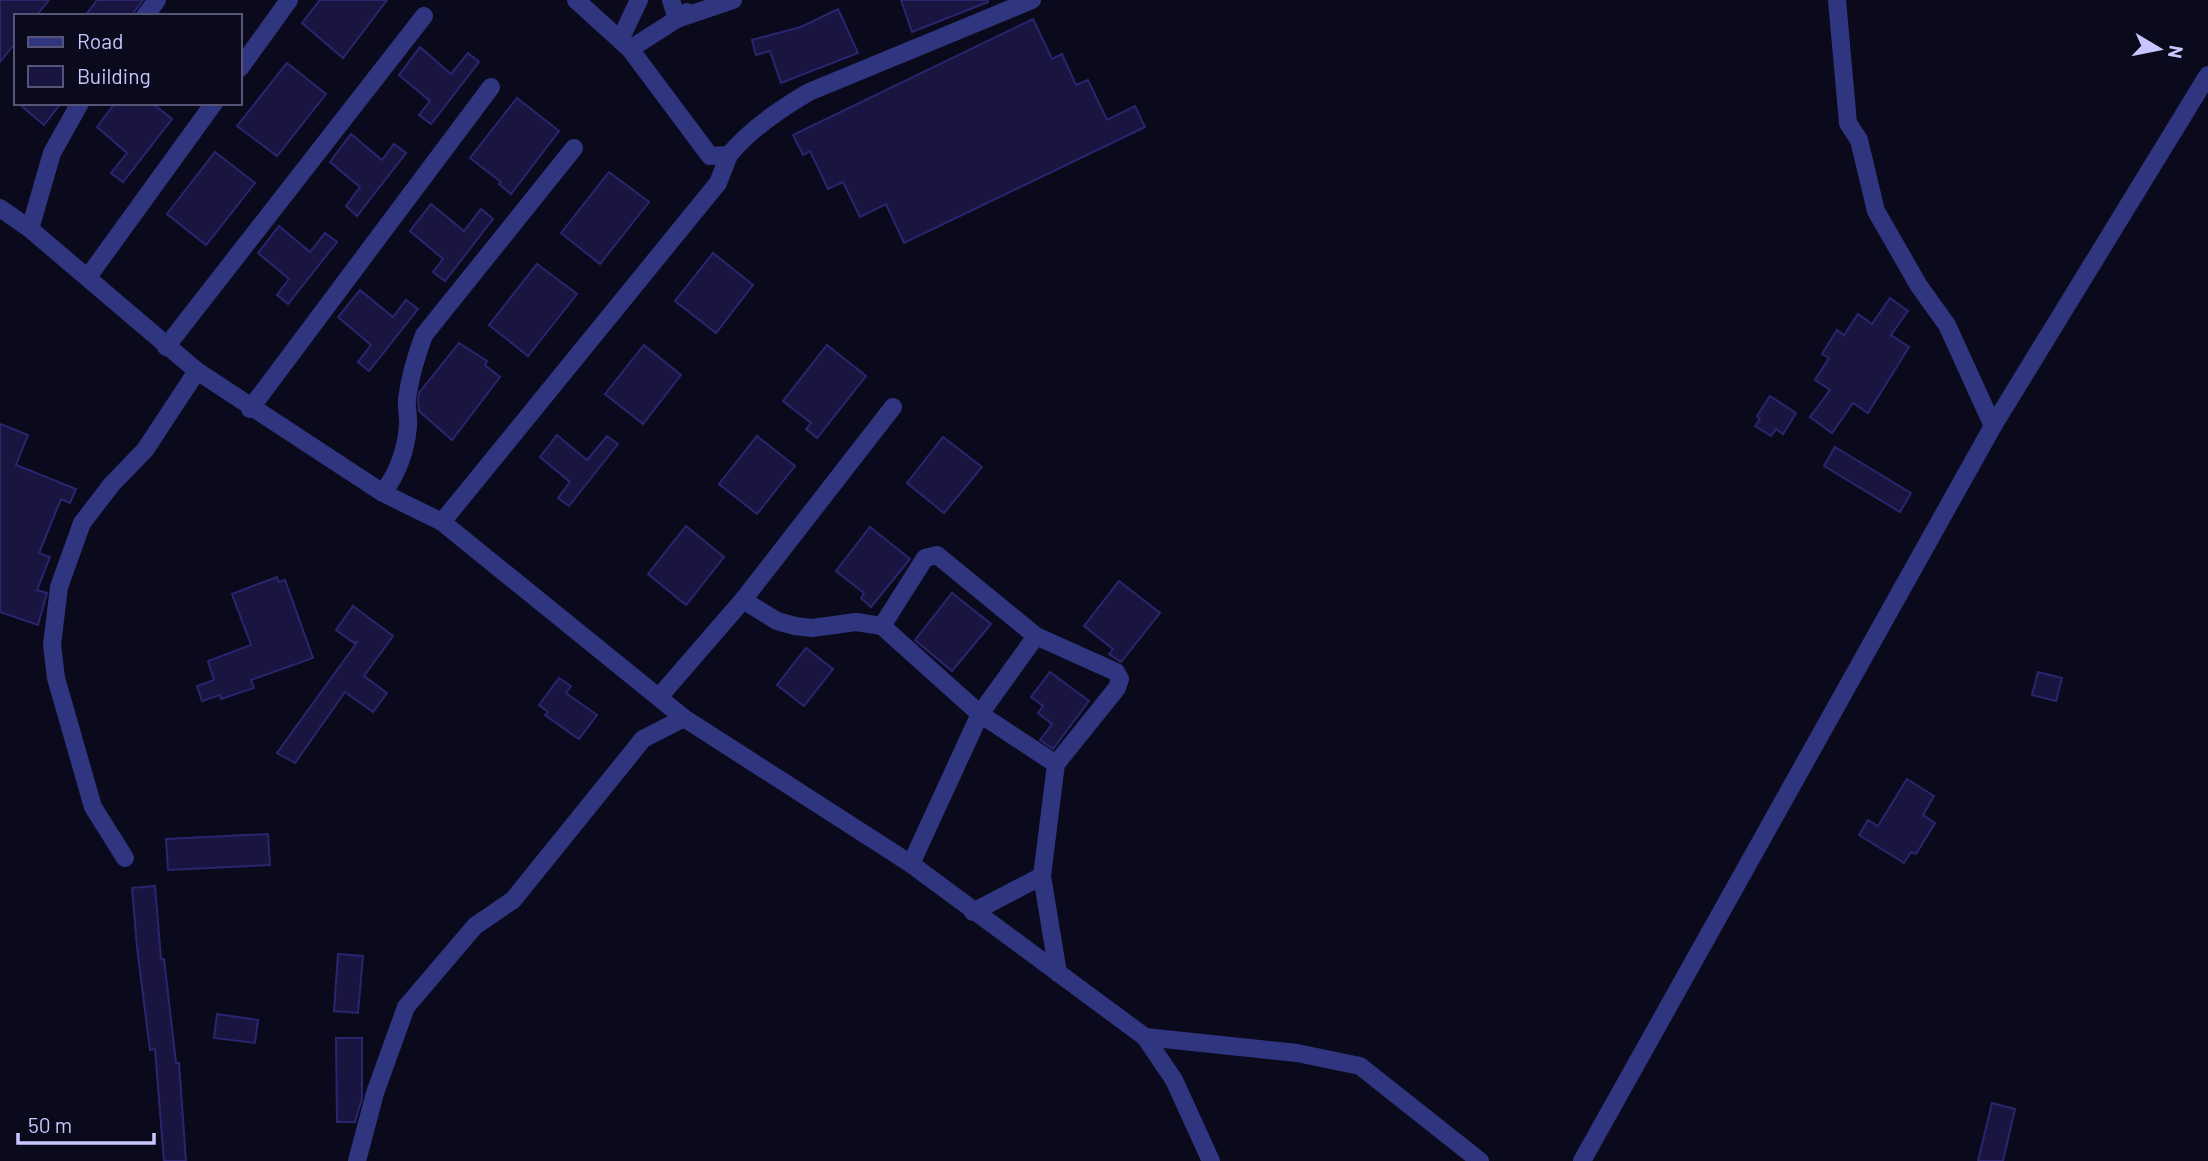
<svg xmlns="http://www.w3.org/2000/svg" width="2208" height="1161" viewBox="0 0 2208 1161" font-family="Barlow,sans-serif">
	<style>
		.building { fill: #191440; stroke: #2c246e; stroke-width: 2 }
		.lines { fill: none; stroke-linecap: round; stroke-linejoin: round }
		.street { stroke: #303580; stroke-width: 18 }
	</style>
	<rect width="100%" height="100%" fill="#0b0a1d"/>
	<g class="building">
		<path d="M0,0h49l-13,16h-20v26l-16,20z"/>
		<path d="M97,0h46l-12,16h-46z"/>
		<path d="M320,0h67l-44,58 -41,-35z"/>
		<path d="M901,0h87v2l-76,30z"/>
		<path d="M838,9l20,44 -77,30 -11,-32 -14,4 -4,-15 49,-13z"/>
		<path d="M1033,19l19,40 10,-5 14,31 12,-5 19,40 28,-14 10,21 -241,116 -18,-39 -26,13 -17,-35 -15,7 -18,-38 -7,4 -10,-20z"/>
		<path d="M420,47l31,27 17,-21 11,9 -48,62 -12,-9 11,-14 -31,-26z"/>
		<path d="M287,63l39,31 -49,62 -40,-30z"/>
		<path d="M517,98l42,33 -48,63 -12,-10 2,-2 -31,-24z"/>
		<path d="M18,103h43l-17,22z"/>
		<path d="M115,103h37l20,16 -49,63 -12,-9 16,-20 -30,-26z"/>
		<path d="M351,134l31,26 12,-16 12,9 -49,63 -11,-10 14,-19 -30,-25z"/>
		<path d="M215,152l40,31 -49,62 -39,-31z"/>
		<path d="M609,172l40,30 -49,62 -39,-31z"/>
		<path d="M431,204l33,27 17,-22 12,10 -48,62 -12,-9 10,-13 -33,-28z"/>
		<path d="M279,226l31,26 15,-19 12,9 -49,62 -11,-9 12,-16 -31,-26z"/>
		<path d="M713,253l40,32 -37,48 -41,-32z"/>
		<path d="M537,264l40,30 -49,62 -39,-31z"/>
		<path d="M360,290l33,27 13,-17 12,9 -49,62 -11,-9 13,-17 -33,-28z"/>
		<path d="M1890,298l18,13 -17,24 18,12 -41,66 -15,-10 -21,30 -22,-16 20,-27 -15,-10 14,-22 -7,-4 15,-24 7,5 14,-21 14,10z"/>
		<path d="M459,343l28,18 -2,4 15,12 -48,63 -33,-29 -1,-11 1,-7z"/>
		<path d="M644,345l37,30 -38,49 -38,-30z"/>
		<path d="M827,345l39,31 -49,62 -11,-9 5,-6 -28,-22z"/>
		<path d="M1770,396l26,17 -13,21 -7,-5 -5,7 -16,-10 5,-7 -3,-3z"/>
		<path d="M0,424l28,11 -12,30 60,24 -6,14 -9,-4 -22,54 11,4 -13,33 10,3 -9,32 -38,-13z"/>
		<path d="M557,435l30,25 20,-24 11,8 -49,62 -11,-8 12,-16 -30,-25z"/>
		<path d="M757,436l38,30 -38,48 -38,-30z"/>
		<path d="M943,437l39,30 -38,46 -37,-30z"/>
		<path d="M1835,447l76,46 -11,19 -76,-46z"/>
		<path d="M686,526l38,31 -38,48 -38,-31z"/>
		<path d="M870,527l40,32 -39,48 -10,-9 3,-5 -28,-22z"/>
		<path d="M277,577l2,5 6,-2 28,78 -62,22 3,8 -33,11 -1,-4 -18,6 -5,-15 17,-6 -6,-19 43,-16 -19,-51z"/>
		<path d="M1119,581l41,32 -39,49 -12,-8 4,-5 -29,-23z"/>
		<path d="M952,593l39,31 -39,47 -37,-31z"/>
		<path d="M353,606l40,30 -29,40 23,17 -14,19 -28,-20 -50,71 -18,-10 81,-112 -4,2 -18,-13z"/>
		<path d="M806,648l27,21 -29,37 -27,-21z"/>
		<path d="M1050,672l39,29 -36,48 -13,-9 12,-16 -14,-11 5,-7 -12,-9z"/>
		<path d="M2038,672l24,6 -6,23 -24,-6z"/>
		<path d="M559,678l12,8 -5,7 31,22 -18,24 -34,-24 3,-3 -9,-7z"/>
		<path d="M1907,779l27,17 -11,19 12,8 -19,31 -5,-2 -7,11 -45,-28 9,-15 10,6z"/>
		<path d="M268,834l2,31 -102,5 -2,-31z"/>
		<path d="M155,886l6,73h3l12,104h3l7,98h-22l-9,-112 -5,1 -13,-103 -5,-59z"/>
		<path d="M338,954l25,2 -5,57 -24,-2z"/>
		<path d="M217,1014l41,6 -3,23 -41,-5z"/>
		<path d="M336,1038h26v60l-7,24h-18z"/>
		<path d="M1992,1103l23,6 -12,52h-25z"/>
	</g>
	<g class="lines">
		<g class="street">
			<path d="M671,0l6,19 10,-7"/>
			<path d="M1837,0l11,123 11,17 17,71 43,75 28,39 46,101"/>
			<path d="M145,16l12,-16"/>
			<path d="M620,40l19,-40"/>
			<path d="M630,49l47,-30 56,-19"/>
			<path d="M240,68l49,-68"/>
			<path d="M729,155c21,-26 51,-46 80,-63l223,-92"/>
			<path d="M0,208l30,21 167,142 186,122 59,29 242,196 227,146 234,173 29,43 37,81"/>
			<path d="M30,229l22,-76 28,-50"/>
			<path d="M88,277l126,-174"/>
			<path d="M166,347l258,-331"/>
			<path d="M250,409l241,-322"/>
			<path d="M383,493c14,-19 23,-43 25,-67 1,-9 -2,-18 -1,-27 3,-22 9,-43 17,-64l150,-187"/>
			<path d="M442,522l276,-339 11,-28 -19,1 -80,-107 -54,-49"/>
			<path d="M743,600l34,21 18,5 17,2 44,-6 26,4"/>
			<path d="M659,697l84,-97 150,-193"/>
			<path d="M1056,764l-76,-50 -98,-88 43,-68 12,-3 99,81 80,36 4,7 -3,9 -61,76 -14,112 16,97"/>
			<path d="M125,858l-32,-51 -37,-129 -4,-33 7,-58 23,-64 30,-39 33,-34 52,-79"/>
			<path d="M911,864l69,-150 56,-78"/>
			<path d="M973,912l69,-36"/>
			<path d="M1145,1037l152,16 63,13 120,95"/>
			<path d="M357,1161l18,-68 31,-86 69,-81 38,-26 130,-161 41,-21"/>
			<path d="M1582,1161l411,-735 215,-351"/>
		</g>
	</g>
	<rect x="14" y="14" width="228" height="91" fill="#0b0a1d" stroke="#565577" stroke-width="2"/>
	<rect x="28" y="37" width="35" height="10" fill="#303580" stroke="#565577" stroke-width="2"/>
	<text x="77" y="49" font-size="21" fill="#c7c6ff">Road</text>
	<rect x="28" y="66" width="35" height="21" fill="#191440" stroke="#565577" stroke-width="2"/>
	<text x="77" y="84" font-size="21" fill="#c7c6ff">Building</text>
	<g transform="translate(2159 49) rotate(100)" stroke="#0b0a1d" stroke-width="5" paint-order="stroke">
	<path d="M0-5L12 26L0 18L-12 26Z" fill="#c7c6ff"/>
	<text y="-10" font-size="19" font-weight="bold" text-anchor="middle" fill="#c7c6ff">N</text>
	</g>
	<path d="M18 1133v10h136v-10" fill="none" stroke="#c7c6ff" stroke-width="3.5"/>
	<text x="28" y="1133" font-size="21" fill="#c7c6ff" stroke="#0b0a1d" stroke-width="5" paint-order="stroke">50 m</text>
</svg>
